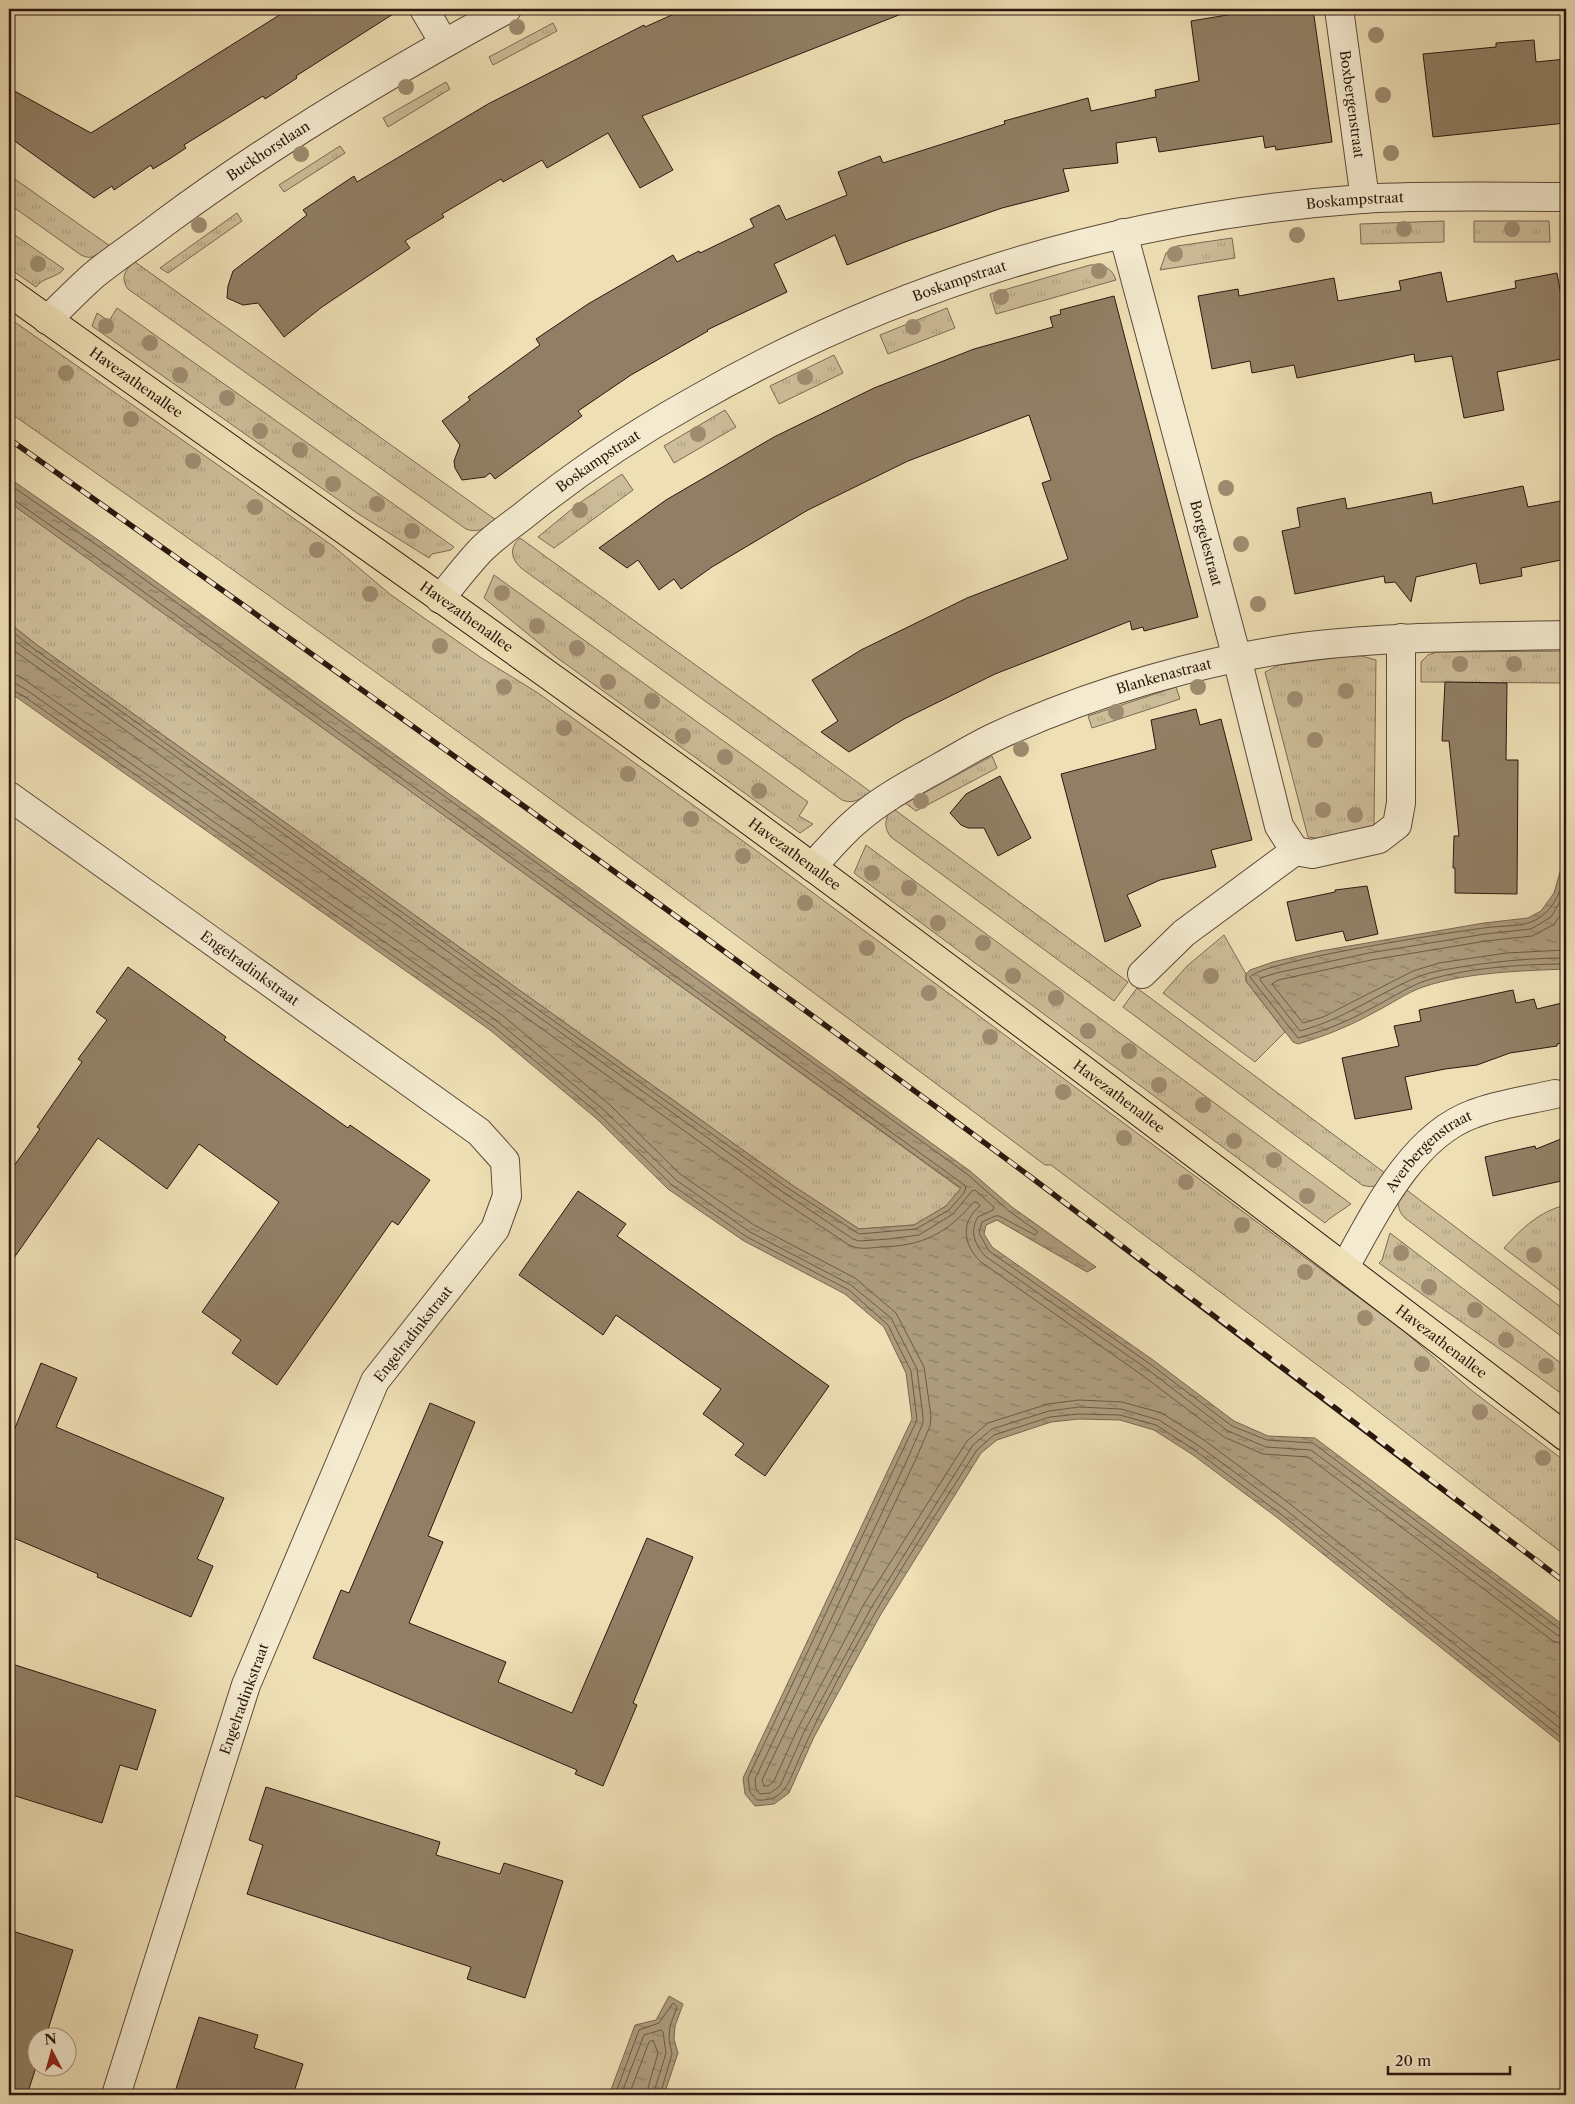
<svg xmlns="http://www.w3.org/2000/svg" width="1575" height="2104" viewBox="0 0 1575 2104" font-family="'Libre Caslon Text',serif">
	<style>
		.grass { fill: url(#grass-tufts); stroke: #7c6a54 }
		.water { fill: url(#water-ripples); stroke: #796650 }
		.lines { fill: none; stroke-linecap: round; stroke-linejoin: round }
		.shore { stroke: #6c5945; stroke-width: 1 }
		.building { fill: #917f65; stroke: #2c170e }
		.minor-casing { stroke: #5c4938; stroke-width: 30 }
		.major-casing { stroke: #2c170e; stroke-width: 30 }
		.minor { stroke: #f4eacf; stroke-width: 28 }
		.major { stroke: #eedfb5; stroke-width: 28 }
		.rail-casing { stroke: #2c170e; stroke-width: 5.5 }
		.rail { stroke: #f4eacf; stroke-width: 4; stroke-dasharray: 11; stroke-linecap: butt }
		.tree { fill: #9e8c70 }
		.labels { text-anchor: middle; stroke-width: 5; stroke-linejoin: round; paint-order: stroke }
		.street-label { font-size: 14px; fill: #2c170e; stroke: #f4eacf }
	</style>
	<defs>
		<pattern id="grass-tufts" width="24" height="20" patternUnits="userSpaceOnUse" patternTransform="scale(1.25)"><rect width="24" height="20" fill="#cdbd99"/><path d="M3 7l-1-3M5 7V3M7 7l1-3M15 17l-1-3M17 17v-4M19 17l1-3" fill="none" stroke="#b0a283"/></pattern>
		<pattern id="water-ripples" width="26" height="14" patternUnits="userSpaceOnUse" patternTransform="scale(1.25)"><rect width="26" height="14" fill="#ac9b7c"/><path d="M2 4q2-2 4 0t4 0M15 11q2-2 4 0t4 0" fill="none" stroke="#8c7d64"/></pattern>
	</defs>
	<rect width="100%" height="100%" fill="#eedfb5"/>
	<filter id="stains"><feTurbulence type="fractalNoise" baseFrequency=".004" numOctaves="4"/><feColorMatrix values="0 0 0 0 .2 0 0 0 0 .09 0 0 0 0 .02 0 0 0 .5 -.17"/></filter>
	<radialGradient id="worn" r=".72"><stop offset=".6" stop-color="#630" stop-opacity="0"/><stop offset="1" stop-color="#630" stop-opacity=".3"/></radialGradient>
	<g class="grass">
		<path d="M553,23l4,8 -64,34 -4,-8z"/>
		<path d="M446,82l4,7 -62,38 -5,-9z"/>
		<path d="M340,146l5,7 -61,39 -5,-7z"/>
		<path d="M9,175l101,71c-10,8 -17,15 -29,9l-72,-51z"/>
		<path d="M237,213l5,8 -74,52 -8,-5z"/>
		<path d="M1444,221v21l-83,2 -1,-20z"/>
		<path d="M1474,221h75l1,21h-76z"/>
		<path d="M9,231l55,38c-7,9 -21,8 -28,18l-27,-19z"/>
		<path d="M1232,238l3,20 -75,12 6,-17 11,-7z"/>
		<path d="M135,262l361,258c-10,7 -17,14 -30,9l-338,-240c-8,-11 -3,-20 7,-27z"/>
		<path d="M1090,265c13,-1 22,3 26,15l-120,34 -6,-20z"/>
		<path d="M117,308l337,239 -3,3 -19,4 -3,4 -72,-45 -265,-187 5,-13 12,8z"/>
		<path d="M947,308l8,20 -67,26 -8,-19z"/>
		<path d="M9,318l324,228 58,49 92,64 55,34 216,156 650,482 67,59 95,72v94l-218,-168 -297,-223h-6c-342,-256 -686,-509 -1036,-753z"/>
		<path d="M834,355l9,18 -64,31 -9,-18z"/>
		<path d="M725,410l11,17 -62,36 -10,-17z"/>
		<path d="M622,474l11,16 -79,58 -16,-11 40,-33z"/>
		<path d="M9,502l78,55 874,632 -15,17 -32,19 -55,4 -70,-46 -752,-538 -28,-22z"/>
		<path d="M520,538l351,254c-10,6 -17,13 -29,8l-321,-232c-10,-9 -12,-21 -1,-30z"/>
		<path d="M494,575l314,227 -9,14 14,8 -13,9 -244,-176 -72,-59z"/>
		<path d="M1566,651v46h-3v-14l-142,-1v-20l7,-7 9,-3z"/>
		<path d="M1358,655l18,5 -2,167 -52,12 -14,-2 -43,-165 14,-7z"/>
		<path d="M1176,687l4,12 -88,29 -4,-12z"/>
		<path d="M992,756l5,12 -81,43 -11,-8z"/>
		<path d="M895,810l233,172 -14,19 -223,-164c-6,-7 -7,-16 -2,-24z"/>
		<path d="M866,845l485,359 -22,15 -4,4 -471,-350z"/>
		<path d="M1224,935l22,39v7l39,51 -30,30 -92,-69 24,-27z"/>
		<path d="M1137,988l252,188c-9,9 -14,13 -27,9l-239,-178z"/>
		<path d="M1404,1188l162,123v29l-161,-122c-10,-10 -7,-19 -1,-30z"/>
		<path d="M1566,1205v90l-62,-47c18,-20 36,-37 62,-43z"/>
		<path d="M1390,1233l176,134v30c-61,-46 -125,-88 -187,-134l3,-3z"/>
	</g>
	<g class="water">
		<path d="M9,478l95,66 866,627 42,36 84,60 -9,5 -90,-52 -11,5 -2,9 8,13 161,113 81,61 34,15 47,2 251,189v120l-287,-228 -86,-64 -39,-25 -34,-10 -41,-1 -28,3 -54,18 -16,13 -100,161 -67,123 -25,56 -15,11 -19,2 -10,-12 -2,-16 169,-359 -6,-46 -22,-46 -39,-33 -101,-53 -76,-52 -71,-70 -107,-89 -481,-338v-69l28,22 752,538 70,46 55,-4 32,-19 15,-18 -952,-686z"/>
		<path d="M1566,700v269c-47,2 -98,3 -143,18 -17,6 -32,17 -48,25 -25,14 -50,24 -77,32l-5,-2 -47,-61v-7l4,-4 23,-8 47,-11 164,-28 44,-5 13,-7 13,-18 9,-31 2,-159z"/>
		<path d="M669,1996l14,8 -8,22 -1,13 4,14 -14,42h-55l26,-70 21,-5z"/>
	</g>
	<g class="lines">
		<g class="shore">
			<path d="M9,484l92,64 866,626 42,37 29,21 -3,3 -36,-19h-4l-13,6 -3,11 10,18 161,113 82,62 35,14 46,3 248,187 5,1"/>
			<path d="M9,499l5,1 76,53 873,631 3,3 -2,6 -15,17 -33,19 -57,5 -73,-47 -752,-538 -25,-20"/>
			<path d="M9,637l774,555 70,47 6,2 30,-2 30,-4 34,-21 19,-23 3,-1 19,17 -1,3 -15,7c-9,15 -3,27 7,39l162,113 81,62 38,16 45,3 246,185 9,2"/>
			<path d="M9,647l769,551 71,47c10,5 21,3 31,2 43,-1 66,-13 94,-45h3l3,4c-20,16 -17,39 1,56l161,113 82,62 39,17 45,3 245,184 13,4"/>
			<path d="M9,674l10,2 13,9 470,330 108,90 70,69 74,51 101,53 41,35 28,54 7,49 -1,10 -15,35 -153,319 2,6h4l6,-5 24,-53 66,-124 103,-163 21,-18 60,-19 31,-4 43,2 40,11 42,27 86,64 276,219"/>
			<path d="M9,682l6,1 13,8 469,330 108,90 71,69 74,52 101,53 40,33 26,51 6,48v6l-15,35 -153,321 1,10 4,5 10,-1 10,-7 24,-54 67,-124 102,-163 19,-16 57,-18 30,-4 42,2 38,11 40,26 87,64 280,223"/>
			<path d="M9,688l16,9 468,329 107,89 72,70 75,52 102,53 39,35 23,46 6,49 -169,358 2,14 7,8c28,2 32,-19 42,-41 48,-108 114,-210 178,-309l17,-15 56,-18 29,-3 41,1 36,10 40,26 86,64 284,226"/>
			<path d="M1566,869c-3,18 -11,39 -27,49 -15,10 -38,7 -55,10 -32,4 -222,33 -234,49l48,61c26,-7 51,-17 74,-30 16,-8 31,-18 47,-25 41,-15 104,-19 147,-19"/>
			<path d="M1566,892l-15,25 -20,12 -46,5 -116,19 -93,20 -15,5 -1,2 40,51c42,-11 76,-36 115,-53 16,-7 35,-9 52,-12 33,-5 66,-8 99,-8"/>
			<path d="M1566,908l-13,17 -21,11 -46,5 -115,19 -93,20 -6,4 31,39 20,-6 90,-46 26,-8 67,-10 60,-3"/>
			<path d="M615,2095l24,-65 20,-7 14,-20 4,4 -7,19 -1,13 3,15 -12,41"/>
			<path d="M621,2095l23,-60 17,-5 2,2 3,21 -13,42"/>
			<path d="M629,2095l20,-53 4,-2 5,13 -12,42"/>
		</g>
	</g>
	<g class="building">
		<path d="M289,9h112l-105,67 1,2 -32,21 -2,-3 -79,49 2,3 -15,10 -18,11 -2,-4 -37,25 -2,-4 -18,12 -85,-61v-49l82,45z"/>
		<path d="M685,9h224v2l-267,105 31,54 -33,18 -32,-55 -61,35 -5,-8 -39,22 -2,-3 -59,35 2,3 -39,24 5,7 -88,59 -38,30 -26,-34 -15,2 -16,-7 1,-12 5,-15 74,-56 -4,-5 51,-34 3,6 131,-78 156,-79 1,2z"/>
		<path d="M1245,9h68l19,133 -56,8 -1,-4 -10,2 -2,-12 -104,16 -3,-15 -40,6 2,20 -55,6 6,22 -67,17 -97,34 -58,23 -12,-30 -61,29 13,28 -80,38 1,1 -77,44 -53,36 4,5 -87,63 -5,-6 -5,4 -23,3 -7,-12 -1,-7 6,-16 -18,-24 28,-21 -2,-3 72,-52 -4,-6 52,-35 85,-49 4,7 22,-11 1,2 54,-26 -4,-8 29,-14 7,15 61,-25 -9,-23 42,-16 3,7 122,-39 -1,-3 84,-23 3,13 65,-14 -1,-7 44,-9 -8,-60 54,-9z"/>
		<path d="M1534,40l2,22 30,-3v64l-133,14 -10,-83 73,-7v-4z"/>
		<path d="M1441,272l6,30 69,-14 -1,-7 42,-8 9,49v36l-69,14 7,38 -40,8 -12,-62 -37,6 -1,-8 -117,24 -3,-13 -42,8 -2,-12 -38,8 -14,-73 40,-7 1,7 95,-18 4,23 63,-11 -2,-9z"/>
		<path d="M1114,296l84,321 -54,14 -1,-4 -11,3 -2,-9 -86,34 -49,19 -91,45 -55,33 -28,-20 17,-11 -26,-41 49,-30 106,-52 101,-39 -26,-76 9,-3 -22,-65 -121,46 -100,49 -96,57 -31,22 -7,-10 -15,11 -21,-30 -11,8 -28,-20 67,-48 108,-63 100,-49 100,-39 79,-22 -3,-10 11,-3 -1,-4z"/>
		<path d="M1523,486l5,21 38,-7v59l-45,9 1,8 -42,8 -4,-21 -60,14 -5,25 -16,-20 -10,1 -1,-7 -89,18 -13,-63 18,-4 -3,-19 48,-10 2,11 84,-17 2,12z"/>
		<path d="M1445,682l62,1 -1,77h12l-1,134 -62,-1v-25h-2l1,-32h5l-10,-95h-7z"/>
		<path d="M1196,709l4,16 21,-6 31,121 -41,10 5,17 -56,13 -33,15 14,31 -36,16 -44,-168 95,-25 -5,-29z"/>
		<path d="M1000,776l31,62 -33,18 -14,-28h-16l-7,-3 -11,-12 16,-19z"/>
		<path d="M1367,886l11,48 -32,7 -3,-10 -47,10 -9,-39 48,-10v-2z"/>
		<path d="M128,967l98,70 -2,3 124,88 2,-3 80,55 -32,45 -6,-4 -115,164 -45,-32 9,-13 -39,-28 77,-110 -80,-58 -32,45 -69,-51 -89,127v-92l31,-44 -3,-2 45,-65 -4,-3 29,-39 -11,-8z"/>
		<path d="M1513,990l3,13 18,-4 3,10 29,-7v40l-9,2v2l-47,7 -33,12 -32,4 -40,8 7,32 -57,10 -13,-61 57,-12 -5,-20 27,-5 -2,-11z"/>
		<path d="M1566,1137v43l-73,16 -8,-39 50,-11 1,3z"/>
		<path d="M578,1191l48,33 -9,12 212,150 -64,90 -30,-21 9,-11 -41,-30 18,-25 -105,-74 -13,20 -84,-60z"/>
		<path d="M41,1363l36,15 -21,49 168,71 -27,61 16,7 -22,51 -94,-40 1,-3 -89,-38v-93z"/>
		<path d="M430,1403l45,19 -47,114 15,6 -34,81 97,39 -8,20 74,31 75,-175 46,19 -60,146 4,2 -34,81 -28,-12 2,-4 -264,-112 28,-68 8,3z"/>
		<path d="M9,1663l147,47 -19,60 -17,-5 -18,58 -93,-29z"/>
		<path d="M266,1787l174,55 -4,13 64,19 4,-11 59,18 -38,117 -58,-19 4,-12 -224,-73 16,-49 -14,-5z"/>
		<path d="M9,1930l64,20 -27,86h-8v25l-11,34h-18z"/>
		<path d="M199,2017l59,18 -4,13 49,16 -10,31h-119z"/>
	</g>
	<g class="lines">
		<g class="minor-casing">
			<g id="minor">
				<path d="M424,9l20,34"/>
				<path id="s1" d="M1339,9l26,190"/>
				<path id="s2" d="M1123,233l114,425 42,168 16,25 -111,82 -42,41"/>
				<path id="s3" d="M47,320c16,-15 31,-31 47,-45 22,-18 47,-34 70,-52 108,-80 225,-150 343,-214"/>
				<path id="s4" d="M440,599c13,-16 26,-33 40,-48 12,-13 29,-24 43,-35 53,-43 110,-81 169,-114 207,-119 432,-186 670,-203 68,-4 136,-2 204,-2"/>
				<path id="s5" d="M9,796l470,336 26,29 2,35 -12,33 -120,152 -129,304 -130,410"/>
				<path d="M1295,851l17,3 67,-15 18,-14 4,-22v-165"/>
				<path id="s6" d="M812,867c14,-15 27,-31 42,-44 25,-23 56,-39 86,-56 18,-10 37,-22 57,-31 93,-43 210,-78 313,-90 85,-10 170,-9 256,-11"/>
				<path id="s7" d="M1345,1267c30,-54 67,-131 128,-153 25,-10 56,-14 82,-20"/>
			</g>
		</g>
		<g class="major-casing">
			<g id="major">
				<path id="s8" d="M9,292c269,192 540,380 806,577 252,187 502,377 751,568"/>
			</g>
		</g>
		<use href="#minor" class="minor"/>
		<use href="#major" class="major"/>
		<g class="rail-casing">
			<path id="rail" d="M9,439c344,243 686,488 1023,739 179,134 357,269 534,405"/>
		</g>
		<use href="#rail" class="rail"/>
	</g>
	<g class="tree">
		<circle cx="517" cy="27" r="8"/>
		<circle cx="1376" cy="35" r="8"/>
		<circle cx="406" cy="87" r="8"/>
		<circle cx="1383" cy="95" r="8"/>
		<circle cx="1391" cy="153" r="8"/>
		<circle cx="301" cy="154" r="8"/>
		<circle cx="199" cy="225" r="8"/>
		<circle cx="1404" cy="229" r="8"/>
		<circle cx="1512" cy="229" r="8"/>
		<circle cx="1297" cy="235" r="8"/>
		<circle cx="1175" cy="254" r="8"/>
		<circle cx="38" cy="264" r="8"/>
		<circle cx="1099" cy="271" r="8"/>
		<circle cx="1001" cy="297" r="8"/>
		<circle cx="106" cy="326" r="8"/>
		<circle cx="913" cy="327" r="8"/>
		<circle cx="150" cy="343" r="8"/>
		<circle cx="66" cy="373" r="8"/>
		<circle cx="180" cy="375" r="8"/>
		<circle cx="805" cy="377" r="8"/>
		<circle cx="227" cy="398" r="8"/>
		<circle cx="131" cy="419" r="8"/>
		<circle cx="260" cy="431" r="8"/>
		<circle cx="698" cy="434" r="8"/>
		<circle cx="300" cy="450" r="8"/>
		<circle cx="193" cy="461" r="8"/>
		<circle cx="333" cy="484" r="8"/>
		<circle cx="1226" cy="488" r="8"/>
		<circle cx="377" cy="504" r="8"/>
		<circle cx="255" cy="507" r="8"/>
		<circle cx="580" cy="510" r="8"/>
		<circle cx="412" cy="531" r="8"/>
		<circle cx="1241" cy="544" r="8"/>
		<circle cx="317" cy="550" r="8"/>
		<circle cx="502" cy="593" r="8"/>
		<circle cx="370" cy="594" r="8"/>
		<circle cx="1258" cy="604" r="8"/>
		<circle cx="537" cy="626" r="8"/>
		<circle cx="440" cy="646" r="8"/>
		<circle cx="577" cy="648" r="8"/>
		<circle cx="1460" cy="664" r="8"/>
		<circle cx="1514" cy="664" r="8"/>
		<circle cx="608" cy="682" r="8"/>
		<circle cx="504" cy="687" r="8"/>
		<circle cx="1198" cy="687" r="8"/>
		<circle cx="1346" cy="691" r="8"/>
		<circle cx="1295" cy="699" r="8"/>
		<circle cx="652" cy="701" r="8"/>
		<circle cx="1116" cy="712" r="8"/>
		<circle cx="564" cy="728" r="8"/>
		<circle cx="683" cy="736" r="8"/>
		<circle cx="1315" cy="740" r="8"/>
		<circle cx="1021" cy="749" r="8"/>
		<circle cx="725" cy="757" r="8"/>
		<circle cx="628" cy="774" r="8"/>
		<circle cx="759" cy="791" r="8"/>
		<circle cx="921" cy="801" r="8"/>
		<circle cx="1323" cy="810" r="8"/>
		<circle cx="1355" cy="815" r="8"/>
		<circle cx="691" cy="819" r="8"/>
		<circle cx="743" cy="856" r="8"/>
		<circle cx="872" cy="873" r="8"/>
		<circle cx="909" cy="888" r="8"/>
		<circle cx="805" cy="903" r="8"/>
		<circle cx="938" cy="923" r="8"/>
		<circle cx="983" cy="943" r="8"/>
		<circle cx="867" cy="948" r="8"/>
		<circle cx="1013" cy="976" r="8"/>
		<circle cx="1211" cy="976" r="8"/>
		<circle cx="929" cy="993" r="8"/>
		<circle cx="1056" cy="998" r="8"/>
		<circle cx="1088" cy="1031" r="8"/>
		<circle cx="990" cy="1037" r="8"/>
		<circle cx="1129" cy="1051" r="8"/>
		<circle cx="1159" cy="1085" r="8"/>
		<circle cx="1063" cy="1092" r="8"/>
		<circle cx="1203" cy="1105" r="8"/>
		<circle cx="1124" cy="1138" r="8"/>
		<circle cx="1234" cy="1141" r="8"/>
		<circle cx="1274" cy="1160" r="8"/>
		<circle cx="1186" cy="1182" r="8"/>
		<circle cx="1307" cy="1196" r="8"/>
		<circle cx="1242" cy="1225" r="8"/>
		<circle cx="1401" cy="1253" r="8"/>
		<circle cx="1534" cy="1255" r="8"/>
		<circle cx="1305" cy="1272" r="8"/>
		<circle cx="1429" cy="1287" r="8"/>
		<circle cx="1475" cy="1310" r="8"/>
		<circle cx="1365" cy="1318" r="8"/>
		<circle cx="1506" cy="1340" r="8"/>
		<circle cx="1422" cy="1364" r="8"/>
		<circle cx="1546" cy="1366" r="8"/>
		<circle cx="1480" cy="1412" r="8"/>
		<circle cx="1543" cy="1458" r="8"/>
	</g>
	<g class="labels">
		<g class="street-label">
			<text dy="5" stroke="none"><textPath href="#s1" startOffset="96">Boxbergenstraat</textPath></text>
			<text dy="5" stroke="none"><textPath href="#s3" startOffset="279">Buckhorstlaan</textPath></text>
			<text dy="5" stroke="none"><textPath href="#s4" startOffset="1021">Boskampstraat</textPath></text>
			<text dy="5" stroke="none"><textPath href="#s4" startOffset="616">Boskampstraat</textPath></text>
			<text dy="5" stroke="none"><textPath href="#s8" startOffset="156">Havezathenallee</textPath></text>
			<text dy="5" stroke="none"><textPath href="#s4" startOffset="211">Boskampstraat</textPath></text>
			<text dy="5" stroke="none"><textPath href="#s2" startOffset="321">Borgelestraat</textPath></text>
			<text dy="5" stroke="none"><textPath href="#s8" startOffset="561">Havezathenallee</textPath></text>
			<text dy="5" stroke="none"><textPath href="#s6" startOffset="406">Blankenastraat</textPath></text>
			<text dy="5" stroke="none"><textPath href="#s8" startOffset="966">Havezathenallee</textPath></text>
			<text dy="5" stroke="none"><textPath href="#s5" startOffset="296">Engelradinkstraat</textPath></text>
			<text dy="5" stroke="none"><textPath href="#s8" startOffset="1371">Havezathenallee</textPath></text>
			<text dy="5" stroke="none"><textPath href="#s7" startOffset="145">Averbergenstraat</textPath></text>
			<text transform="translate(413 1334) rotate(-52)" y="5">Engelradinkstraat</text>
			<text dy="5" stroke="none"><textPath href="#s8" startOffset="1776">Havezathenallee</textPath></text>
			<text transform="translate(244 1699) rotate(-70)" y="5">Engelradinkstraat</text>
		</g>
	</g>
	<rect width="1575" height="2104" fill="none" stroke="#eedfb5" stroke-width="30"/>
	<rect x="10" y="10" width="1555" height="2084" fill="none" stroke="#2c170e" stroke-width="2.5"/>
	<rect x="15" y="15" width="1545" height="2074" fill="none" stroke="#2c170e"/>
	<g transform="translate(52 2052) rotate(354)"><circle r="24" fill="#f4eacf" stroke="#a49682"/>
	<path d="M0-4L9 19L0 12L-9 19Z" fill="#8f2418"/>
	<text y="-8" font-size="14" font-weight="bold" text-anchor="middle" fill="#2c170e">N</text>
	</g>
	<path d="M1388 2066v8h122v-8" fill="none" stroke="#2c170e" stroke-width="2.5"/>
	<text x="1395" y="2066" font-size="15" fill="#2c170e" stroke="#f4eacf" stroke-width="4" paint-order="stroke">20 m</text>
	<rect width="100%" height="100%" filter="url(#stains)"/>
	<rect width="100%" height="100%" fill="url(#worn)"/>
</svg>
